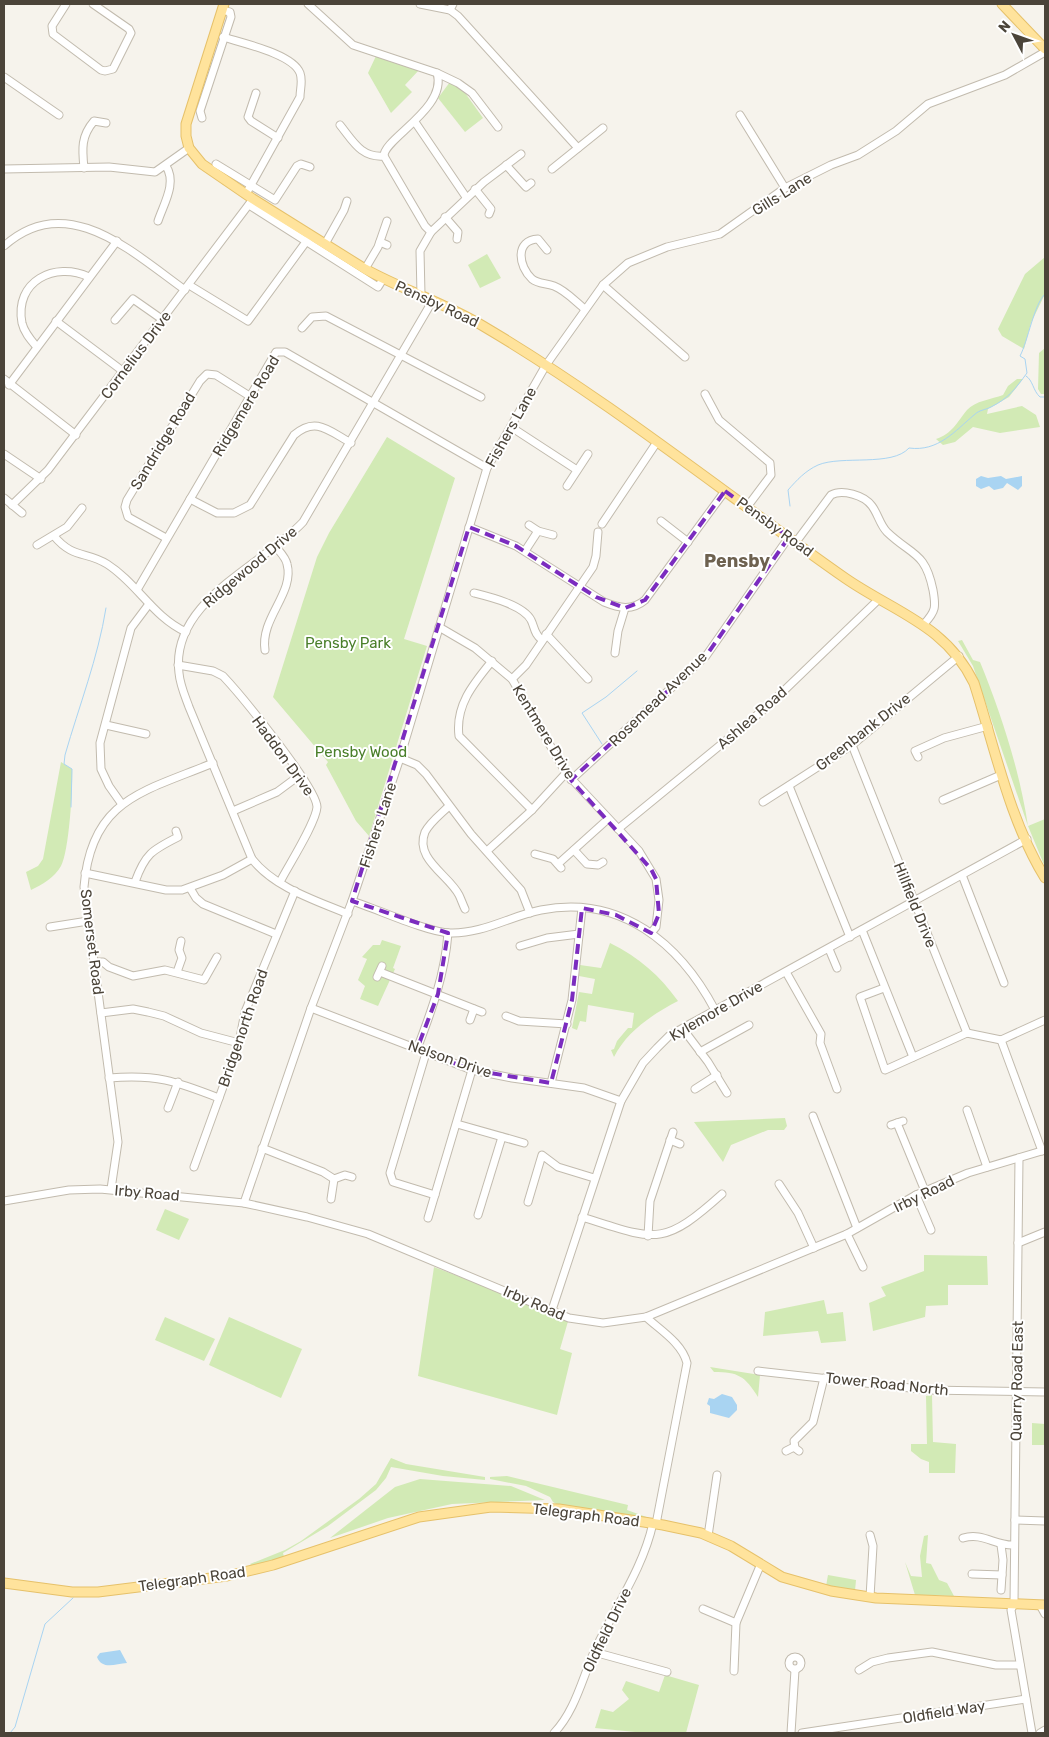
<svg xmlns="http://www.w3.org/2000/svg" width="1049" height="1737" viewBox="0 0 1049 1737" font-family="Rubik,sans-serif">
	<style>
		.green { fill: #d2eab5 }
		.water { fill: #a9d4f2 }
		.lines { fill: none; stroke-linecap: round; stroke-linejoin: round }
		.stream { stroke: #a9d4f2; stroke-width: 1 }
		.minor-casing { stroke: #c2bbae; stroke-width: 9 }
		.major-casing { stroke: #e6c16a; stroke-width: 11 }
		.minor { stroke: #fff; stroke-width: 7 }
		.major { stroke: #ffe39c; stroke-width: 9 }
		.marked { fill: none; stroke: #7b2cbf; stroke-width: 4; stroke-dasharray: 10 6; stroke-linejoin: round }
		.labels { text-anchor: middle; stroke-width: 4; stroke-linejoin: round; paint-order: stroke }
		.street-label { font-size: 15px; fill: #4b4439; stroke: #fff }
		.park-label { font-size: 15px; fill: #4a7f2a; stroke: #fff }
		.quarter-label { font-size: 18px; font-weight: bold; fill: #6e6250; stroke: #fff }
	</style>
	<rect width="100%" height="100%" fill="#f6f3ec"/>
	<g class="green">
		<path d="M376,56l43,14 -14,15 7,7 -21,21 -23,-40z"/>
		<path d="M450,82l13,8 20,28 -18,14 -27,-34z"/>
		<path d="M487,254l14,24 -21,10 -12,-23z"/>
		<path d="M1045,257v37l-14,29 -7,26 -22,-13 -4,-7 27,-55z"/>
		<path d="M1045,348v46h-4l-3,-5 1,-36z"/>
		<path d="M1017,379h6l-14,18 -21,12 -1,5 35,-8 14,9 4,12 -40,6 -27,-6 -18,15 -12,3 -7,-6c16,-5 21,-17 31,-29 8,-9 25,-11 36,-15l5,-9z"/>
		<path d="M387,437l68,41 -51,161 23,7 -58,190 -13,-15 -30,-56 2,-3 -55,-65 44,-140 12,-24z"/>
		<path d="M962,640l11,20 7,2c21,51 40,110 48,164l17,-7v48l-17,-41 -55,-160 -15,-25z"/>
		<path d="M61,762l11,7c1,18 -3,83 -11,97 -7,12 -18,18 -30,24l-5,-18 12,-6 5,-7z"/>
		<path d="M382,940l19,6 -8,22 2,1 -17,37 -18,-7 5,-13 -7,-6 9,-21 -5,-2 11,-12h7z"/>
		<path d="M610,943c29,14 50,33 68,58 -25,13 -51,30 -64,56l-3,-7 3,-1 3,-8 11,-13h4l2,-15 -46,-8 -2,17 -6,-1 -3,9 -5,-2 7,-36 13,2 3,-15 -16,-3 1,-11 21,3z"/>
		<path d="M785,1118l2,8 -3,4h-16l-37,15 -8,17 -29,-40z"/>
		<path d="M165,1209l24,10 -10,21 -23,-10z"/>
		<path d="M924,1255l63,1 1,29h-40v20l-22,1 -1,11 -52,14 -4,-28 17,-7 -5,-9 43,-16z"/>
		<path d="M434,1267l135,51 -9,31 12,4 -15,62 -139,-39z"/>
		<path d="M824,1300l3,14 16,-2 3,29 -25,2 -3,-12 -55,5 2,-24z"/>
		<path d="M165,1317l50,22 -11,22 -49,-21z"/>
		<path d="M229,1317l73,32 -21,49 -72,-33z"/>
		<path d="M710,1367l50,8 -2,22c-13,-21 -20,-25 -44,-25z"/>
		<path d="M932,1395l1,47 23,2 -1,29h-26v-11l-8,-3 -10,-8v-7h16l-1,-48z"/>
		<path d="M1032,1423l13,1v21h-13z"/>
		<path d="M391,1458l15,6 79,13v3l-42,-4 -52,-9 -5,11 -10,12 -48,36 -45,27 1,4 -32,9 -2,-2 35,-14 16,-9 58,-42 17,-15z"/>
		<path d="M507,1476l121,29 -1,5 25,9 -94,-14 -5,-3 -3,-5 -24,-11 -36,-7v-2z"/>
		<path d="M420,1479l91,7 34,14 -93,4 -64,14 -58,20 65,-51z"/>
		<path d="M928,1535l-2,28 5,1 8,16 8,3 7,13 -39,-1 -10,-33 6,14 11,1 -2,-21 4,-20z"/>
		<path d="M828,1575l28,5 -1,11 -29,-5z"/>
		<path d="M665,1675l34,10 -13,48h-41l-50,-5 6,-19 12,3 16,-13 -7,-9 4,-9 33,11z"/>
	</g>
	<g class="water">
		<path d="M981,476l7,2 13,-2 5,3 16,-3v10l-4,4 -11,-7 -4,5 -9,2 -5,-4 -8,3 -5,-3v-7z"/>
		<path d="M722,1394l10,3 5,8v5l-8,8 -19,-5v-7l-3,-2 2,-6 5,1z"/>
		<path d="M120,1650l7,13c-12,1 -25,7 -30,-6l3,-4z"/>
	</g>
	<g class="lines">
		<g class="stream">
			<path d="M1026,376c7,4 7,15 14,21h5"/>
			<path d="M790,506l-2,-16c9,-10 17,-19 30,-25 24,-10 74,2 91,-17 29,4 46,-17 65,-33 5,-5 11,-5 17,-8 18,-9 24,-18 36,-34l-2,-14 -5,-3c8,-15 14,-52 25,-62"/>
			<path d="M602,744l-20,-31 24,-16 31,-26"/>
			<path d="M71,807l1,-38 -8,-5 1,-9c14,-49 33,-97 41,-147"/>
			<path d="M10,1733l5,-6 30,-103 28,-26"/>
		</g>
		<g class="minor-casing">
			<g id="minor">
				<path d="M66,4l-14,22 1,8 48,36 4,1 8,-2 18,-36 -2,-4 -36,-25"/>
				<path d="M308,4l45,41 84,28 21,10 14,10 26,34"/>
				<path d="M420,4l30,6 8,6 120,132"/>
				<path d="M450,10l3,-6"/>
				<path d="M223,37c19,6 70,17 77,36 3,8 0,16 0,24l-54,97"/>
				<path d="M4,77l55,38"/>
				<path d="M256,93l-8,24 3,4 27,17"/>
				<path d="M740,115l45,73"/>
				<path d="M202,118l-2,-7 31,-94 -1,-5 -8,-2"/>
				<path d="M415,122l51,75"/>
				<path d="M340,125c13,16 21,33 44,31l41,70 6,6 -11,19 1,43"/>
				<path d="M384,156c-1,-17 64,-48 53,-83"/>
				<path d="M216,164l59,36 22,-34 4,-2 9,3"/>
				<path d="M506,165l20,22 5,-4"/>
				<path d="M84,168c-2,-19 -3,-32 10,-47l12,2"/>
				<path d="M4,169l105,-2 46,5 34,-24"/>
				<path d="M552,169l51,-41"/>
				<path d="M475,189l16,20 -2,5"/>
				<path d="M249,205l129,82 5,-8"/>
				<path d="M445,217l13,15 -1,7"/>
				<path d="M158,221c6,-18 19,-38 8,-55"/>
				<path d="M431,232l53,-50 37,-28"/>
				<path d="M380,242l7,3"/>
				<path d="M325,244l19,-34 3,-9"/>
				<path d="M4,246c63,-57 129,7 181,44"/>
				<path d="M547,250l-9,-11c-23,1 -20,27 -6,40 6,5 14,4 22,7 11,4 22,16 31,23"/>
				<path d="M365,269l13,-22 9,-26"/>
				<path d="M189,285l59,36 63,-86"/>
				<path d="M603,285l82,72"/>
				<path d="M115,320l18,-21 30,21"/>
				<path d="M56,321l68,51"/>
				<path d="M302,328l10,-11 14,-1 155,81"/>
				<path d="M36,346c-6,-7 -12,-14 -14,-23 -8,-42 33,-62 67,-46"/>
				<path d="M4,379l72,56"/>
				<path d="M9,385l108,-144"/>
				<path d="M705,394l14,26 51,43 1,12 -24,32"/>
				<path d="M511,427l66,43"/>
				<path d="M4,454l37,25"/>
				<path d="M567,486l21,-32"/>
				<path d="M4,498l18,15"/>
				<path d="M190,499l27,14h17l16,-8 44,-70c22,-19 35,-4 57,8"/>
				<path d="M12,505l36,-35 205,-271"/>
				<path d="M661,521l27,21"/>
				<path d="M602,524l55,-82"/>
				<path d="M529,525l9,6 15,4"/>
				<path d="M469,527l47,19 88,56c15,6 28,9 41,-2l80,-109"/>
				<path d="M54,536c19,23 32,15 53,28 30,19 46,53 79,68"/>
				<path d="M166,538l-38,-21 -3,-10 2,-7 73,-119 7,-7 9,1 35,22"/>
				<path d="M796,542l35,-47c11,-6 33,0 41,11 6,8 8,19 15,26 25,24 38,19 46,58 3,17 3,21 -9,34"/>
				<path d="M37,545l30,-18 15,-19"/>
				<path d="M525,551l13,-20"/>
				<path d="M137,590l139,-238h9l202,116"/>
				<path d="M474,593c16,4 49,12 57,27 4,8 3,14 11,20"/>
				<path d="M439,627l36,21 37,31 54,94 73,78 17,28 3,21 -3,27 -5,6"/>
				<path d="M546,634l42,45"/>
				<path d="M265,650c-5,-32 30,-57 22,-86 -1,-6 -7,-12 -11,-17"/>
				<path d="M615,653l3,-22 7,-23"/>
				<path d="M492,661c-18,22 -37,44 -33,75l73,74"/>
				<path d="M178,665l35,6 10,5c17,18 94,112 94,131 -1,16 -29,59 -37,75"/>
				<path d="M512,679l14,-14 67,-98 3,-11 2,-24"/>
				<path d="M106,725l40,9"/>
				<path d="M852,745l115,288"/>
				<path d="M918,757l-3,-6 29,-13 44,-12"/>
				<path d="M400,758l17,7 9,9 45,60 50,56 9,23"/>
				<path d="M571,780l135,-124 83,-119"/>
				<path d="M789,786l61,151"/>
				<path d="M943,800l58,-25"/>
				<path d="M763,802l89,-57 107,-89"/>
				<path d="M121,803l-12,-17 -8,-17 -1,-26 31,-115 18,-24"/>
				<path d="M449,806c-8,8 -19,16 -24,26 -11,27 24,43 34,63 2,4 4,10 6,14"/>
				<path d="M233,811l44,-19 23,-17"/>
				<path d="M618,829l150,-123 111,-107"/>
				<path d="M574,850l13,14 11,1 5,-3"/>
				<path d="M487,851l45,-41 34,-37"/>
				<path d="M535,854l18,5 8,9"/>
				<path d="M558,864l50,-45"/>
				<path d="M85,873l81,17h16l41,-15 29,-16"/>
				<path d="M962,875l42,108"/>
				<path d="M135,882c10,-28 17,-32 43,-45l-2,-6"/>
				<path d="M190,888l6,10 7,6 73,30"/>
				<path d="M352,901c25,8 75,31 98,32 33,1 60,-17 91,-23 80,-16 139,34 174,100"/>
				<path d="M348,914c-33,-14 -73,-26 -96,-55l-63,-152c-4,-11 -9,-22 -10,-34 -9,-72 83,-107 124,-151l130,-222"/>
				<path d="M50,927l38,-6"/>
				<path d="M862,930l51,127"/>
				<path d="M520,946l27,-8 32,-4"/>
				<path d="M829,949l8,19"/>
				<path d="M94,962h9l6,5 24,9 32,-6 39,10 13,-23"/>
				<path d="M177,972l5,-14 -3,-8 2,-9"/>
				<path d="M380,972l102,40"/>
				<path d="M786,972l35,62 -1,9 17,46"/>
				<path d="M377,977l5,-11"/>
				<path d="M884,988l-24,9 25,73 82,-37"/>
				<path d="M311,1008l161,62 40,8 72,10 37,13"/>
				<path d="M101,1013l32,-4 15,3 16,4 37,17 38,10"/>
				<path d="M506,1016l13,5 48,3"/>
				<path d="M470,1020l4,-11"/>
				<path d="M683,1029l25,33 19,31"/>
				<path d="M967,1033l34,7"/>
				<path d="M1001,1040l41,111"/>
				<path d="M1001,1040l44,-20"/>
				<path d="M417,1049c15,-39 28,-75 31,-116"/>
				<path d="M700,1052l49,-27"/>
				<path d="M426,1053l-36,120 3,9 42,13"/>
				<path d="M109,1078c48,-4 66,3 110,20"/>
				<path d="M551,1083l21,-83 10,-92"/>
				<path d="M695,1089l22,-14"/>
				<path d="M168,1108l10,-26"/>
				<path d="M967,1110l20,57"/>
				<path d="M813,1116l44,112"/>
				<path d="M897,1123l28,68"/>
				<path d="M457,1124l67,19"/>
				<path d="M891,1125l12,-4"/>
				<path d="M670,1140l10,4"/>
				<path d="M262,1148l61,24 11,7 11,-4 7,2"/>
				<path d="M1019,1158l-5,446 -3,6 21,123"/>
				<path d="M194,1167l45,-124 6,-31 50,-121"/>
				<path d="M779,1184l19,29 16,35"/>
				<path d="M111,1189l7,-47 -34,-255c7,-88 59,-95 129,-124"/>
				<path d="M916,1195l15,35"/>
				<path d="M331,1199l3,-20"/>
				<path d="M4,1201l65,-11 31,-1 144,14 63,14 61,17 201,84 34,5 43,-6 201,-83 69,-39 52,-22 77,-23"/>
				<path d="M528,1202l14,-47 16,12 36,11"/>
				<path d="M244,1203l67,-195 41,-107 48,-143 87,-290 59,-103 57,-80 25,-22 39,-16 53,-13 65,-46 46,-23 27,-10 38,-24 32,-27 77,-29 40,-23"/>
				<path d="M478,1215l24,-78"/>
				<path d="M582,1217c73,23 80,31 140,-23"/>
				<path d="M428,1218l44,-148"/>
				<path d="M847,1234l16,33"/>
				<path d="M648,1236l2,-35 23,-69"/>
				<path d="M1018,1243l27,-11"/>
				<path d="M552,1310l69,-209 22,-38 14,-15 12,-12 21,-12 337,-185"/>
				<path d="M646,1317c14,13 36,26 41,46l-31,161"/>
				<path d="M758,1371l170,19 117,2"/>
				<path d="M786,1451l8,-4"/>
				<path d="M799,1451l-4,-3 -1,-7 19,-19 11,-44"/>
				<path d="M1015,1520l30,1"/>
				<path d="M870,1535l3,11 -3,51"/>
				<path d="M708,1536l9,-61"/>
				<path d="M963,1538c20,-6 32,8 51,7"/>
				<path d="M1001,1545l2,15 -2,30"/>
				<path d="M972,1574l30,1"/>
				<path d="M1040,1605l5,9"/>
				<path d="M703,1609l33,14"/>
				<path d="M594,1652l73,20"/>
				<circle cx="795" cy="1663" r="6"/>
				<path d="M859,1670l13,-8 16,-4 44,-6 64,13h24"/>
				<path d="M734,1671l2,-48 24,-57"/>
				<path d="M554,1733c21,-22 28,-54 40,-81 20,-43 49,-83 59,-129"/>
				<path d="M791,1733l4,-63"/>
				<path d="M802,1733l224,-34"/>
				<path d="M1040,1733l5,-3"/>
			</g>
		</g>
		<g class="major-casing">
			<g id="major">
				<path d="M224,4l-38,120v12l3,12 13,16 51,35 112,70c38,21 80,34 118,57 127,75 242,168 362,252 49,34 101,47 129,105 21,65 35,136 71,195"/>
				<path d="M1002,4l43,45"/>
				<path d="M4,1583l68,9h26l129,-16 46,-11 146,-48 72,-10 68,2 104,16 38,8 30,13 51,31 49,14 45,7 169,7"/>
			</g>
		</g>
		<use href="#minor" class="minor"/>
		<use href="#major" class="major"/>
	</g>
	<path class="marked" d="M725,491l64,46 -83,119 -135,124 80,89 5,10 3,35 -8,19 -35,-18 -34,-7 -10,92 -21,83 -79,-13 -55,-21 21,-55 10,-61 -96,-32 117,-374 47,19 80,51 29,11 20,-8z"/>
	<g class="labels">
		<g class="street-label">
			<text transform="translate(782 194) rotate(-32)" y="5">Gills Lane</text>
			<text transform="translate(437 304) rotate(25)" y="5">Pensby Road</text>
			<text transform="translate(136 355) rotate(-53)" y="5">Cornelius Drive</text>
			<text transform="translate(246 406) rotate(-59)" y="5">Ridgemere Road</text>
			<text transform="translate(511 427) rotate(-61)" y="5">Fishers Lane</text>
			<text transform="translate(163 441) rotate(-59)" y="5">Sandridge Road</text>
			<text transform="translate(775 527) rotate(36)" y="5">Pensby Road</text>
			<text transform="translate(250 567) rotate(-40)" y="5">Ridgewood Drive</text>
			<text transform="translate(658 699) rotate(-44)" y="5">Rosemead Avenue</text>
			<text transform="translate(752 718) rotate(-41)" y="5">Ashlea Road</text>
			<text transform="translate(544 732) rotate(59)" y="5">Kentmere Drive</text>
			<text transform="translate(863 732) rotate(-38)" y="5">Greenbank Drive</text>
			<text transform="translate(283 756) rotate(54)" y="5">Haddon Drive</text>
			<text transform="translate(378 825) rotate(-72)" y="5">Fishers Lane</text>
			<text transform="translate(915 905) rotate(68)" y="5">Hillfield Drive</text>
			<text transform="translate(92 942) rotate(83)" y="5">Somerset Road</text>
			<text transform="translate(716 1011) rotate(-30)" y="5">Kylemore Drive</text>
			<text transform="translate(243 1028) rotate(-71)" y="5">Bridgenorth Road</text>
			<text transform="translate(450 1059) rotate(19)" y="5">Nelson Drive</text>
			<text transform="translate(147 1193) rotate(5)" y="5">Irby Road</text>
			<text transform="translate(924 1194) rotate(-26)" y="5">Irby Road</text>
			<text transform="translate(534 1303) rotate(23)" y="5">Irby Road</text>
			<text transform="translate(1017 1381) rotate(-89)" y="5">Quarry Road East</text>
			<text transform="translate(887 1384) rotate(6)" y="5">Tower Road North</text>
			<text transform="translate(586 1515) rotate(7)" y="5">Telegraph Road</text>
			<text transform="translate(192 1579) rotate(-8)" y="5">Telegraph Road</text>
			<text transform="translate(607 1630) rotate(-64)" y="5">Oldfield Drive</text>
			<text transform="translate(944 1712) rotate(-9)" y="5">Oldfield Way</text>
		</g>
		<g class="park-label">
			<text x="348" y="648">Pensby Park</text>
			<text x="361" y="757">Pensby Wood</text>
		</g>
		<g class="quarter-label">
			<text x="737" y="567">Pensby</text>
		</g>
	</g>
	<rect width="1049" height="1737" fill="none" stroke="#4b4439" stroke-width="10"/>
	<g transform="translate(1014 35) rotate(311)" stroke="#ffffff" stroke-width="4" paint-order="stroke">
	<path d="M0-4L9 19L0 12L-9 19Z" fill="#4b4439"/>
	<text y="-8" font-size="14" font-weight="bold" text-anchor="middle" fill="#4b4439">N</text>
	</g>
</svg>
